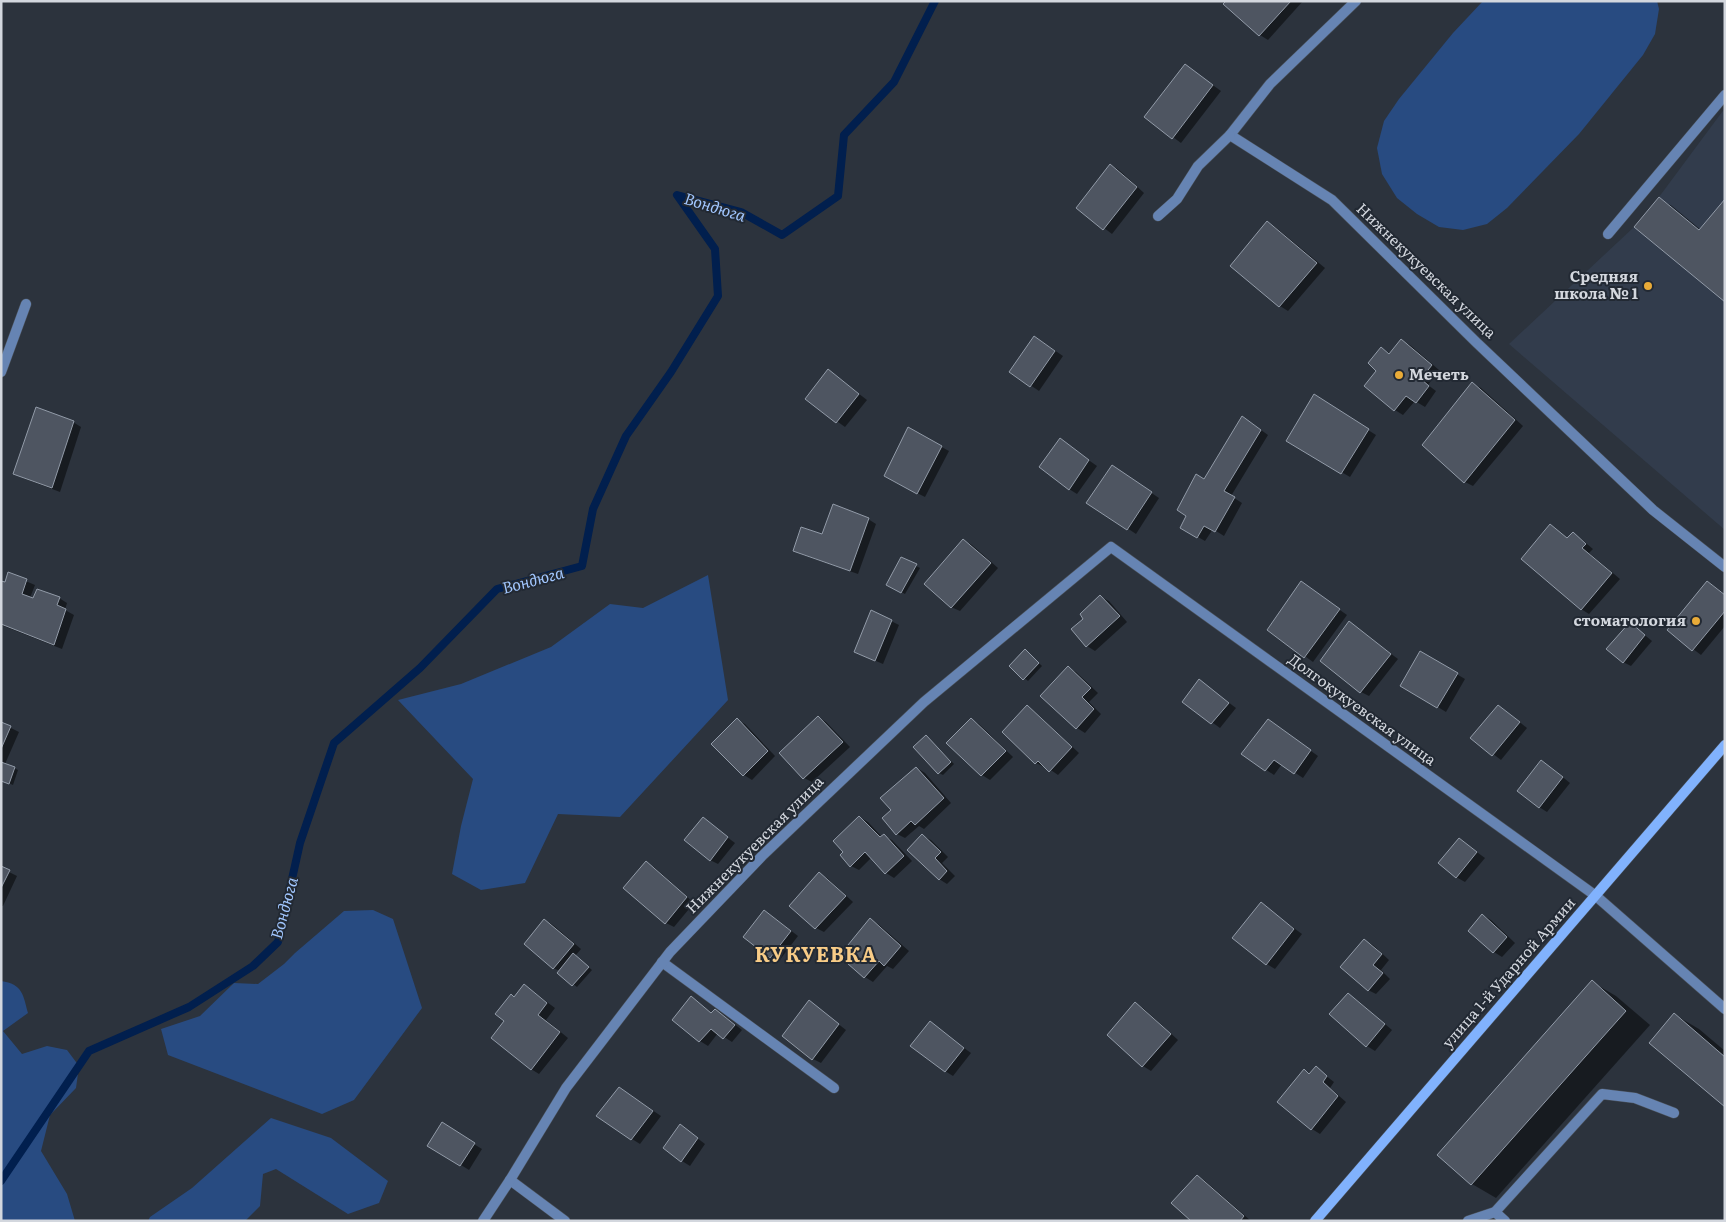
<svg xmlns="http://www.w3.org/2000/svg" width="1726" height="1222" viewBox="0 0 1726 1222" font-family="Literata,serif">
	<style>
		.built { fill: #323c4c }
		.green { fill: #284b81 }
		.shadow { fill: #0007 }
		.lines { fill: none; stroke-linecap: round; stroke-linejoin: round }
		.stream { stroke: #011f4e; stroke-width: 8 }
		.building { fill: #4e5561; stroke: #929ba8 }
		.service-casing { stroke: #4a515a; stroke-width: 11 }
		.minor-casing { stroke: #4a515a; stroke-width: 11 }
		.secondary-casing { stroke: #4a515a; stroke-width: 11 }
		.service { stroke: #6684b3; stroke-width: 10 }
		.minor { stroke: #6684b3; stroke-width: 10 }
		.secondary { stroke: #81b2fd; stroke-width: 10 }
		.poi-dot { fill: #e9ab38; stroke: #222933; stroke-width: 2 }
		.labels { text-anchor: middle; stroke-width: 4; stroke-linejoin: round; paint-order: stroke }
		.street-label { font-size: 15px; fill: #d3d7de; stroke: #222933 }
		.poi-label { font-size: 15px; font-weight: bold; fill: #d3d7de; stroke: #222933; text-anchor: end }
		.water-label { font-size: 16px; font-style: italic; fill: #a1c6fe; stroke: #222933 }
		.district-label { font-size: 20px; font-weight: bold; letter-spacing: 1px; fill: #f8cc87; stroke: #222933 }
	</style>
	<rect width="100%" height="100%" fill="#2c333d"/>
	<path class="built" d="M1725,108v422l-216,-186 125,-117 25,-30z"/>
	<g class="green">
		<path d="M1483,1h174l2,8 -4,25 -12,21 -64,79 -72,74 -20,16 -24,6 -24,-3 -22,-13 -20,-16 -15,-24 -5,-26 7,-27 15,-22 54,-66z"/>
		<path d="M708,575l20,125 -108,117 -62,-3 -33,69 -44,7 -29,-16 9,-48 12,-47 -75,-79 63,-16 90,-37 59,-43 33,4z"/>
		<path d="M373,910l20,9 29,89 -68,92 -32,14 -154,-59 -7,-26 39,-13 34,-33 24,1 26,-20 11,-11 49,-42z"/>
		<path d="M1,981c22,3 22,14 27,32l-25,18 19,23 25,-8 20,4 12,16 -3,22 -26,27 -9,36 26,43 8,27h-74z"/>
		<path d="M271,1118l60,20 57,43 -9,22 -31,11 -72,-45 -13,5 -3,32 -15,15h-97l2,-4 42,-29z"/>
	</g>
	<g class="shadow">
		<path d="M1228,1h75l-35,39 -8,-5z"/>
		<path d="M1185,65l36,26 -40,52 -35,-26z"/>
		<path d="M1111,165l8,5 25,23 -32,41 -34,-26z"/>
		<path d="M1660,199l12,7 29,24 24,71z"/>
		<path d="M1267,222l8,5 50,41 -37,43 -8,-5 -48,-40z"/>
		<path d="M1035,337l28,19 -24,35 -28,-19z"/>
		<path d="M1402,341l8,4 29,25 -11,15 8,6 -11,16 -10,-6 -12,14 -8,-5 -17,-39 3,-23 10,6z"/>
		<path d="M828,370l39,30 -22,27 -39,-28z"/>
		<path d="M1473,384l8,4 42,38 -50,60 -8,-4 -42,-37z"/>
		<path d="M1322,401l54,34 -26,42 -62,-36z"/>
		<path d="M73,422l8,5 -21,65 -37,-14 -8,-5z"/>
		<path d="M1250,422l18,13 -37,61 11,7 -18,33 -11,-7 -8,12 -23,-13 23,-47z"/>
		<path d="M908,429l41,22 -24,46 -32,-16z"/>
		<path d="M1060,440l37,26 -20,28 -8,-5z"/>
		<path d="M1120,472l39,26 -23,36 -48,-32z"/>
		<path d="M868,519l8,5 -18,50 -55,-19 -8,-5 28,-14z"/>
		<path d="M1550,525l18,14 5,-5 8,5 12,10 -4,4 31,26 -31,35 -8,-5z"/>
		<path d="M963,540l9,5 26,23 -38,43 -9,-4z"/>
		<path d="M902,559l18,9 -15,26 -17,-9z"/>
		<path d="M9,574l26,11 -5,13h29l8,5 -2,7 9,5 -12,34 -61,-24v-43l4,2z"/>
		<path d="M1708,582l17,12v32l-24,29 -33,-25z"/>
		<path d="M1309,588l38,27 -34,47 -44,-32z"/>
		<path d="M1101,597l8,4 18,21 -32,29 -8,-5 -2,-27z"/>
		<path d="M891,621l8,4 -16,39 -28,-12z"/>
		<path d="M1350,623l48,36 -29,37 -8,-4z"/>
		<path d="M1630,623l22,18 -21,25 -8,-4z"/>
		<path d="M1025,650l17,16 -14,15 -17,-15z"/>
		<path d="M1421,653l44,26 -19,33 -44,-27z"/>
		<path d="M1068,668l8,4 22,21 -9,9 12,12 -16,19 -8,-5z"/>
		<path d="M1200,681l36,27 -16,20 -36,-26z"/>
		<path d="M1027,707l8,5 44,41 -21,22 -13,-9 -1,1 -8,-4z"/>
		<path d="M1506,711l21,17 -26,32 -29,-22z"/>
		<path d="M818,717l8,5 24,25 -38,35 -8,-4z"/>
		<path d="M971,719l8,5 34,33 -23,23 -8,-5 -34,-32z"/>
		<path d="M737,720l8,4 30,32 -23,24 -8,-5z"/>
		<path d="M1,723l18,9 -14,32 13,6 -5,15 -12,-5z"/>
		<path d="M1276,726l42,30 -15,22 -21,-14 -8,11 -31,-21z"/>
		<path d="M926,736l28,28 -11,11 -4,-2z"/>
		<path d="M1549,766l21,17 -23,29 -8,-5z"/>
		<path d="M917,768l8,5 26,30 -27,26 -5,-3 -14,12 -8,-4 -4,-24z"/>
		<path d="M859,817l9,5 14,15 2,-1 8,4 20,21 -18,17 -8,-5 -14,-16 -13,13 -8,-4 -7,-14z"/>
		<path d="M703,819l32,24 -17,21 -8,-4z"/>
		<path d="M923,836l8,4 17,17 -6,6 13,13 -8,8 -8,-5z"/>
		<path d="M1459,839l26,19 -20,24 -9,-5z"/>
		<path d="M646,863l8,4 40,36 -20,24 -8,-4 -41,-35z"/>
		<path d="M1,868l16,8 -14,30h-2z"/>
		<path d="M819,874l8,4 26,24 -29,30 -8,-4z"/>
		<path d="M1261,904l41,30 -27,35 -8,-5z"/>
		<path d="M765,911l33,25 -19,25 -8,-4z"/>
		<path d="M1483,915l8,5 24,23 -13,14 -8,-5 -25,-21z"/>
		<path d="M545,920l8,5 28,24 -6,7 17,14 -15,17 -18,-14 1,-2 -7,-3z"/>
		<path d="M870,920l8,4 31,27 -16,18 -6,-3 -14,16 -8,-5 -25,-21z"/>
		<path d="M1365,941l8,4 16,15 -8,10 9,9 -14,15 -8,-4z"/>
		<path d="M1592,982l24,14 34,29 -154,173 -24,-14 -33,-29z"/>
		<path d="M524,985l31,23 -9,12 22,18 -29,36 -8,-5 -16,-71z"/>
		<path d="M1349,995l8,5 35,30 -17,21 -8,-5z"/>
		<path d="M691,998l21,15 3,-2 8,4 19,15 -10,12 -14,-9 -10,13 -8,-5 -26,-21z"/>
		<path d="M810,1002l36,28 -25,33 -8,-4z"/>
		<path d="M1135,1003l8,5 35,32 -27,31 -8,-5 -35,-31z"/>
		<path d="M1675,1015l24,14 26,22v55z"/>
		<path d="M930,1023l41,30 -18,23 -8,-5z"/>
		<path d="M1316,1068l18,14 -4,6 16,14 -26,32 -8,-5 -8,-58 6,3z"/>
		<path d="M627,1093l34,23 -21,28 -8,-5z"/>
		<path d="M449,1129l33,20 -13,21 -40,-25z"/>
		<path d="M688,1131l17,13 -15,22 -8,-5z"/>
		<path d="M1197,1176l8,5 46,40h-58z"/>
	</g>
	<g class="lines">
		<path class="stream" d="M1,1181l88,-130 100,-44 64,-41 25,-24 22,-99 34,-100 86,-75 77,-79 85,-23 11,-57 33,-73 45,-64 47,-76 -3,-47 -38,-54 64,17 41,23 56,-39 6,-61 50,-53 41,-81"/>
	</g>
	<g class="building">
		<path d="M1226,1h65l-32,35 -36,-32z"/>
		<path d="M1185,64l28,21 -41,54 -28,-22z"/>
		<path d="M1110,164l27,23 -34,43 -27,-22z"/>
		<path d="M1659,197l40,33 26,-31v103l-91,-75z"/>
		<path d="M1267,221l50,42 -38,44 -49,-41z"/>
		<path d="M1034,336l21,15 -25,36 -21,-15z"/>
		<path d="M1401,339l31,26 -11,14 8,7 -13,17 -10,-7 -12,15 -30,-25 12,-15 -8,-8 13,-16 8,7z"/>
		<path d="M828,369l31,25 -23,29 -31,-24z"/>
		<path d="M1472,382l43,38 -51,63 -42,-38z"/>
		<path d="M1314,394l55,35 -28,45 -55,-33z"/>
		<path d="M36,407l38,14 -22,67 -39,-14z"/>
		<path d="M1242,416l19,14 -37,61 11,6 -20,35 -11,-6 -7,12 -17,-10 6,-12 -9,-6 19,-36 8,5z"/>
		<path d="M908,427l34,19 -25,48 -33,-18z"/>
		<path d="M1060,438l29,22 -20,30 -30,-23z"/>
		<path d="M1112,465l40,27 -25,38 -41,-27z"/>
		<path d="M833,504l36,14 -19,53 -57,-20 8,-24 21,7z"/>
		<path d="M1550,524l17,14 6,-6 13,12 -4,4 30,25 -31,37 -60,-51z"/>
		<path d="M963,539l28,24 -40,45 -27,-24z"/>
		<path d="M901,557l16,7 -16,29 -15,-8z"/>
		<path d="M8,572l19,7 -5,15 11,4 4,-9 23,8 -3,8 9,4 -12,36 -53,-21v-43l4,1z"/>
		<path d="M1301,581l39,28 -36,49 -37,-28z"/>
		<path d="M1707,581l18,14v16l-33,40 -25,-21z"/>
		<path d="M1100,595l20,21 -34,31 -15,-18 12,-10 -3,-5z"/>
		<path d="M871,610l21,10 -17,41 -21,-9z"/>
		<path d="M1349,621l42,33 -31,39 -40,-32z"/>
		<path d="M1630,622l15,13 -22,28 -17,-14z"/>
		<path d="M1025,649l14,14 -16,17 -14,-14z"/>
		<path d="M1420,651l38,22 -21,35 -37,-22z"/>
		<path d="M1068,666l23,22 -9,9 12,12 -18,20 -36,-33z"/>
		<path d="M1199,679l30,24 -18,21 -29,-22z"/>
		<path d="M1027,705l45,42 -23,25 -11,-11 -3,3 -33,-32z"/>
		<path d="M1498,705l22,17 -28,34 -22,-18z"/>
		<path d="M818,716l25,26 -40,37 -24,-26z"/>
		<path d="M737,718l31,33 -25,25 -32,-32z"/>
		<path d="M971,718l35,33 -25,25 -35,-33z"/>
		<path d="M1268,719l43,31 -17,24 -20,-14 -9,11 -24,-17z"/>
		<path d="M1,722l10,4 -10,23z"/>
		<path d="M926,735l25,27 -13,12 -25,-27z"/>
		<path d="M1541,760l22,17 -24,31 -22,-17z"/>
		<path d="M1,762l14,5 -6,17 -8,-3z"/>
		<path d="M916,767l28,31 -29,27 -4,-4 -15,14 -14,-17 9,-8 -11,-12z"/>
		<path d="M859,816l21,21 4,-3 20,22 -19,18 -20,-22 -15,15 -10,-12 3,-3 -10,-11z"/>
		<path d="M703,817l25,20 -18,24 -26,-21z"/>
		<path d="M922,834l19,18 -6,6 12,13 -8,9 -32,-30z"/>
		<path d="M1459,838l18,14 -21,26 -18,-15z"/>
		<path d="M646,861l41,36 -22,27 -42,-36z"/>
		<path d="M1,866l9,4 -9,18z"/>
		<path d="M819,872l27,24 -31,33 -26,-23z"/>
		<path d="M1261,902l33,27 -28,36 -34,-27z"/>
		<path d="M764,910l27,21 -21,27 -27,-21z"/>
		<path d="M1482,914l25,23 -14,16 -25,-22z"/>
		<path d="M870,918l31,28 -17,20 -5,-5 -15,17 -25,-22z"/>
		<path d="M544,919l30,25 -21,25 -29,-25z"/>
		<path d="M1364,939l18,15 -9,11 10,8 -15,18 -28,-24z"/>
		<path d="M573,953l16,14 -17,19 -15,-13z"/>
		<path d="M1592,980l34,31 -155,174 -34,-30z"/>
		<path d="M524,984l23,19 -9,12 22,17 -29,38 -40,-32 13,-17 -9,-7 16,-20 3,3z"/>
		<path d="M1348,993l37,31 -19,23 -37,-33z"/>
		<path d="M691,996l20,17 4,-4 20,16 -12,14 -12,-10 -12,13 -27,-22z"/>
		<path d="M809,1000l30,24 -27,36 -30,-24z"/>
		<path d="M1135,1002l36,32 -29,33 -35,-32z"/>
		<path d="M1674,1013l51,44v50l-76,-64z"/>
		<path d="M930,1021l34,27 -19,24 -35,-26z"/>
		<path d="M1316,1066l11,10 -4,6 15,14 -27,34 -34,-28 27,-33 5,5z"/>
		<path d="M619,1087l34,24 -22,29 -35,-24z"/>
		<path d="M442,1122l33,21 -15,23 -33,-20z"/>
		<path d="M680,1124l18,14 -17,24 -18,-14z"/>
		<path d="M1197,1175l47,41 -4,5h-49l-20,-18z"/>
	</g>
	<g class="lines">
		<g class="service-casing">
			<g id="service">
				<path d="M1356,1l-86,83 -40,51 102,65 145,143 176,167 72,57"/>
				<path d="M1158,216l19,-17 21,-33 32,-31"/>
				<path d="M1608,234l117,-139"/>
				<path d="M1596,896l129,113"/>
				<path d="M662,962l172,126"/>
				<path d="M1495,1212l10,9"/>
				<path d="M1468,1221l27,-9 107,-118 33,4 39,15"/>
			</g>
		</g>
		<g class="minor-casing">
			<g id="minor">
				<path d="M1,372l25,-68"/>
				<path d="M510,1180l55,41"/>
				<path d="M483,1221l27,-41 56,-92 104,-136 92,-96 162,-154 187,-155 485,349"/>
			</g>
		</g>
		<g class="secondary-casing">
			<path id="secondary" d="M1315,1221l410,-476"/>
		</g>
		<use href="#service" class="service"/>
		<use href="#minor" class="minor"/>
		<use href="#secondary" class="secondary"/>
	</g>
	<g class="poi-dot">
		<circle cx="1648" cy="286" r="5"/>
		<circle cx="1399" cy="375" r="5"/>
		<circle cx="1696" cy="621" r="5"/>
	</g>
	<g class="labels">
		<g class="street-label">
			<text transform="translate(1426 271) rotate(44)" y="5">Нижнекукуевская улица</text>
			<text transform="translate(1362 710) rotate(36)" y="5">Долгокукуевская улица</text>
			<text transform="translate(755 845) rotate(-45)" y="5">Нижнекукуевская улица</text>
			<text transform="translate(1509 973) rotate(-49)" y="5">улица 1-й Ударной Армии</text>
		</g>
		<g class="poi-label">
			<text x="1638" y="282">Средняя<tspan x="1638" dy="17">школа № 1</tspan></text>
			<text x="1409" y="380" text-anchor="start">Мечеть</text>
			<text x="1686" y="626">стоматология</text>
		</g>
		<g class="water-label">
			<text transform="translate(715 207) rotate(17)" y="6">Вондюга</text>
			<text transform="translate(533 580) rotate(-15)" y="6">Вондюга</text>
			<text transform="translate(284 908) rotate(-75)" y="6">Вондюга</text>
		</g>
		<g class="district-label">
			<text x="816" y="962">КУКУЕВКА</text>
		</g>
	</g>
	<rect width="1726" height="1222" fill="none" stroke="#d3d7de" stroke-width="5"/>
</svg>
